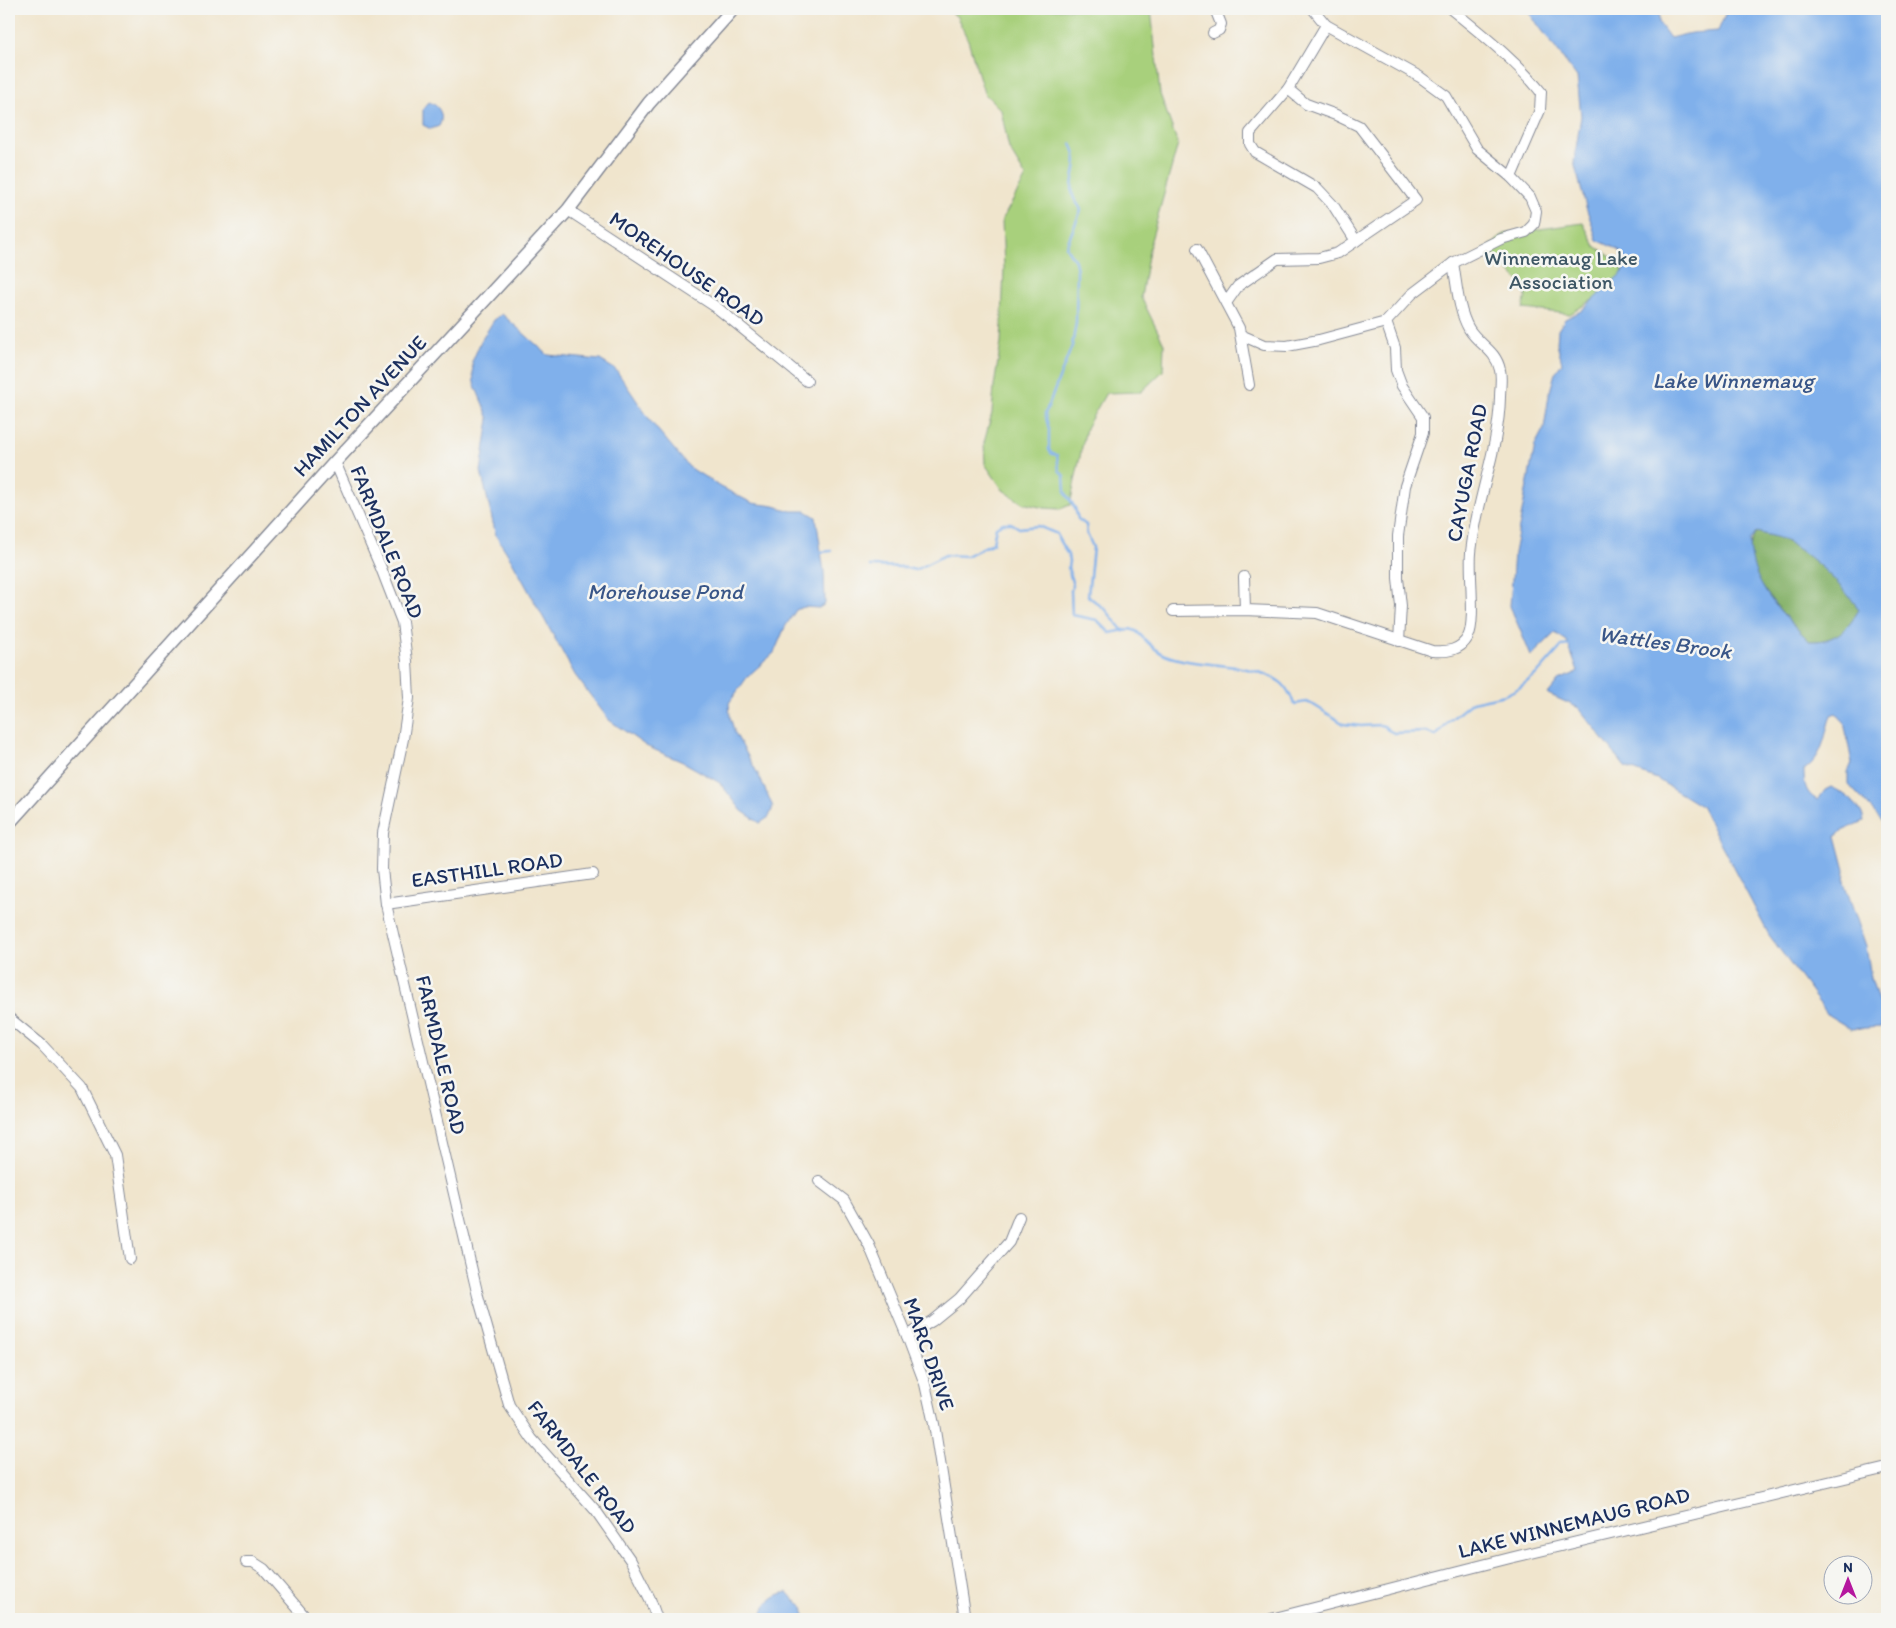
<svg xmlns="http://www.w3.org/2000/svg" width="1896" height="1628" viewBox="0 0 1896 1628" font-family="Itim,sans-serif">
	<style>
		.green { fill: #a8d07b; stroke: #62806c }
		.forest { fill: #86b26b; stroke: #507064 }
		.water { fill: #80b0eb; stroke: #4e70a4; fill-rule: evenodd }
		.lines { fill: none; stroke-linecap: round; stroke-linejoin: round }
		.stream { stroke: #80b0eb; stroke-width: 2.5 }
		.minor-casing { stroke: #868a96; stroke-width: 12 }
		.tertiary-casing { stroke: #868a96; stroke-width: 15 }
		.minor { stroke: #fff; stroke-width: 10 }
		.tertiary { stroke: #fff; stroke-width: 12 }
		.labels { text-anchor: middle; stroke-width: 5; stroke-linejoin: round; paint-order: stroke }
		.park-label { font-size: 21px; fill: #3e5765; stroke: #f6f6f2 }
		.street-label { font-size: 21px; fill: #1b2f5e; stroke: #f6f6f2 }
		.water-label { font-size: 22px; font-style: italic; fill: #395688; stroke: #f6f6f2 }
	</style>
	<rect width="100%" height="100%" fill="#f6f6f2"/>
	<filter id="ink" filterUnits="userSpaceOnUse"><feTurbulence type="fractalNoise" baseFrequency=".02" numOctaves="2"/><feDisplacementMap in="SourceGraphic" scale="10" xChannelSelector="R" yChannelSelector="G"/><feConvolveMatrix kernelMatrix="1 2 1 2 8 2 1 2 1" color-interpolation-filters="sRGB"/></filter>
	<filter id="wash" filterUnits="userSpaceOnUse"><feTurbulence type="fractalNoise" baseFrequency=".0096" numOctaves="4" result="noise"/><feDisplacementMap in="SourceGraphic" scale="20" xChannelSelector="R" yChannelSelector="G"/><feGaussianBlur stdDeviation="1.12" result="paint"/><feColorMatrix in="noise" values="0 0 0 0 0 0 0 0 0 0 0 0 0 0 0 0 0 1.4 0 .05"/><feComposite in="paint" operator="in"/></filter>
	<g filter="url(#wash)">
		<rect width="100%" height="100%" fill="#f0e5cd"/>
		<g class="green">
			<path d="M948,9h203l9,85 18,50 -28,100 -9,53 23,47 -1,27 -22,21 -35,1 -20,35 -16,77 -10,4 -16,-1 -22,-5 -19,-13 -18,-26 -1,-21 8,-30 2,-27 7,-43 3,-75 -2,-48 24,-43 -17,-28 -8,-39 -17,-17 -16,-53 -11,-23z"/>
			<path d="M1583,223l12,23 28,19 -1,11 -25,21 -27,17 -47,-5 3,-14 -6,-13 -33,-33 17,-15z"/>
		</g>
		<path class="forest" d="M1757,532c8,3 18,4 26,8 29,15 57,43 76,69 -11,22 -25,33 -50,32 -21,-22 -79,-77 -52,-109z"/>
		<g class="water">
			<path d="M1526,9h133v14l11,15 21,-5 27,-2 7,-16 1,-6h161v817l-39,-42v-12l4,-9 -8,-41 -8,-9 -5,2c-7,21 -7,41 -27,55 0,13 1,24 14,30l7,-10 6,-3c14,6 31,19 33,34l-22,10 -6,5 9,34 -1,12 22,64 5,32 12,39 -2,10 -30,2 -23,-14 -59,-80 -68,-129 -44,-27 -32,-12 -46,-59 -31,-14 11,-14 19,-8 -11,-31 -12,-8 -24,23 -21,-50 4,-53 21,-108 9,-17 5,-33 6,-22 7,-10 -5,-19 1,-14 7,-11 16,-8 43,-40 2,-12 -7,-9 -22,-10 -11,-33 -12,-45 7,-46 -4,-39zM1757,532c8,3 19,4 27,8 30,17 55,42 75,69 -10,21 -26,34 -50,32 -29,-30 -59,-56 -59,-101z"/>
			<path d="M429,102c10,3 16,14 10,24l-8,3 -8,-4v-16z"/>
			<path d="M502,314l46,41 52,5 16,10 36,53 37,44 32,20 31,16 22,3 17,5h15l10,6 8,55 1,32 -6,4 -15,-1 -8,3 -11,17 -11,26 -26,23 -19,27 1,14 5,16 24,43 14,31 -4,10 -9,6 -18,-12 -22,-28 -35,-20 -39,-17 -37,-26 -34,-45 -64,-116 -15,-23 -15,-65 8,-52 -15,-36 -2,-21 9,-21 13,-21z"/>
			<path d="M787,1592l7,8 9,6 2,13h-43c1,-15 10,-24 25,-27z"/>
		</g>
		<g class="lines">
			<g class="stream">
				<path d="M1071,144c12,22 -3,33 2,52 1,5 6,8 8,14l-15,37 9,14 2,9 -1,53 -4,23 -27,68 4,15v21l3,4 5,1 2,15 5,6 1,16 10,16 3,11 8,6 1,9 6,13 -5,49 18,14 17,21"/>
				<path d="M820,552l11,-1"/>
				<path d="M870,566l32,1 13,3 30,-15 21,1 27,-13 3,-16 7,-4h8l8,5 19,-2 19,8 2,6 9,15 1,7 -1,5 5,19 -2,4 1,25 25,5 13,13 20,-4 6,2c8,7 18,20 29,24 35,14 83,5 115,27 8,5 10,15 15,22l11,-2 6,2 32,20 17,2 18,-1 5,1 4,4 6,3 32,-1 10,4 13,-15 23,-19 33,-7 14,-7 20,-16 23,-26 9,-1"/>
			</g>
		</g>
	</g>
	<g filter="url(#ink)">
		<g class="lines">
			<g class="minor-casing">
				<g id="minor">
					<path d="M1451,9c32,26 64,51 90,83l-1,18 -29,67"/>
					<path d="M1326,25l-38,64 -38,44v11l5,8 62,36 16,17 23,36"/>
					<path d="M1213,33l6,-3 2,-6 -6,-15"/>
					<path d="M568,210l148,97 91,74"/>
					<path d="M1197,249l42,79 10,57"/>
					<path d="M1226,303l12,-17 39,-27 42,-1 19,-5 78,-53 -57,-74 -23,-11 -30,-11 -18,-15"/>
					<path d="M1386,322l9,26 1,22 6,16 21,31v16l-18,53 -7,50v42l3,28 -2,35"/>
					<path d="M1241,335l23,10 23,1 32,-6 67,-18 26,-28 41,-31 48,-24 25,-7 8,-8 2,-13 -6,-14 -19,-20 -34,-28 -31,-53 -26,-19 -94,-52 -13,-16"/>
					<path d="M335,462l46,106 21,54 5,39 2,37 -6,41 -20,94 -1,36 4,35 92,392 31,109 23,34 64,72 35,50 19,38 7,20"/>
					<path d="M1244,577l1,33"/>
					<path d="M1173,611l72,-1 72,3 115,38c15,1 28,0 36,-14 8,-15 1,-64 3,-84 5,-53 28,-103 29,-156 0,-9 2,-19 0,-27 -4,-20 -21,-25 -31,-41 -11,-19 -12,-44 -16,-66"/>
					<path d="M386,904l207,-30"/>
					<path d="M9,1018l33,27 40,43 33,67 15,104"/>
					<path d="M819,1181l25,19 25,45 38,91 18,48 9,40 31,195"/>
					<path d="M907,1336l25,-15 27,-22 50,-57 10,-25"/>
					<path d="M246,1562h7l11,7 43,50"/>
					<path d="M1271,1619l239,-61 377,-90"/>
				</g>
			</g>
			<g class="tertiary-casing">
				<path id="tertiary" d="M9,823l326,-361 233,-252 81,-107 84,-94"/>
			</g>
			<use href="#minor" class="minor"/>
			<use href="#tertiary" class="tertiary"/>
		</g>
	</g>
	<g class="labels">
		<g class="park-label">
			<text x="1561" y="265">Winnemaug Lake<tspan x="1561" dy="24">Association</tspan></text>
		</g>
		<g class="street-label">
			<text transform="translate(687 269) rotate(35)" y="7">MOREHOUSE ROAD</text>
			<text transform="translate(360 406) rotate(-47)" y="7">HAMILTON AVENUE</text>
			<text transform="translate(1467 473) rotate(-79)" y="7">CAYUGA ROAD</text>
			<text transform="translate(387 542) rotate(68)" y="7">FARMDALE ROAD</text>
			<text transform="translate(487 870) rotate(-8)" y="7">EASTHILL ROAD</text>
			<text transform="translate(441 1055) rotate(77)" y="7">FARMDALE ROAD</text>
			<text transform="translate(929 1354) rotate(71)" y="7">MARC DRIVE</text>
			<text transform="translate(582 1467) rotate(52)" y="7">FARMDALE ROAD</text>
			<text transform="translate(1574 1523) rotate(-14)" y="7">LAKE WINNEMAUG ROAD</text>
		</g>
		<g class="water-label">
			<text x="1733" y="388">Lake Winnemaug</text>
			<text x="665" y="599">Morehouse Pond</text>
			<text transform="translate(1665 642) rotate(8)" y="8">Wattles Brook</text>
		</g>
	</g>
	<rect width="1896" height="1628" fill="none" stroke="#f6f6f2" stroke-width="30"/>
	<g transform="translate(1848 1580)"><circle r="24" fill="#f6f6f2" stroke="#9ea6b7"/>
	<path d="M0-4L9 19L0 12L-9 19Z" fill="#b5179e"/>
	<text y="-8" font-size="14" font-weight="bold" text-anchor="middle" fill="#1b2f5e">N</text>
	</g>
</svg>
